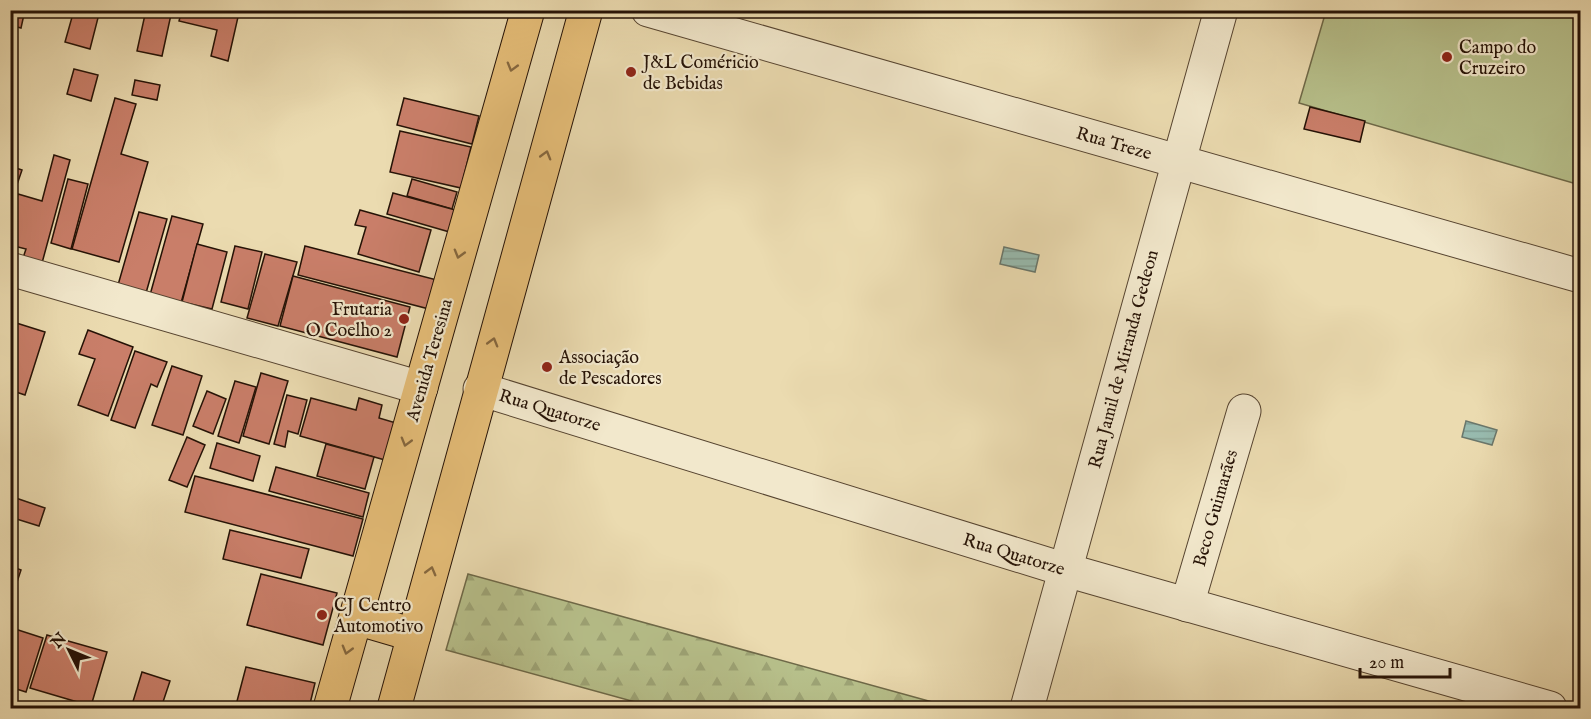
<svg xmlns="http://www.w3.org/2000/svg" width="1591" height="719" viewBox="0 0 1591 719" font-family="'IM FELL English',serif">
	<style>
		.forest { fill: url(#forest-firs); stroke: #6e6948; stroke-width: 1.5 }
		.green { fill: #b7c08b; stroke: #6e6948; stroke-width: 1.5 }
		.water { fill: url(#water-rules); stroke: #6a776b; stroke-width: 1.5 }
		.building { fill: #c97e69; stroke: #251206; stroke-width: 1.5 }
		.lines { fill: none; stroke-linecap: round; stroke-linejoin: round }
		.minor-casing { stroke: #564430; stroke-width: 35 }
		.major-casing { stroke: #251206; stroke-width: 35 }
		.minor { stroke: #f2e8cc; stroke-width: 33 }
		.major { stroke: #e6be78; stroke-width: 33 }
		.oneway { stroke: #86683f }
		.poi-dot { fill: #8f2418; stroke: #f2e8cc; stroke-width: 2 }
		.labels { text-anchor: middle; stroke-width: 4.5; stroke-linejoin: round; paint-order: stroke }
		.poi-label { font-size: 18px; fill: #251206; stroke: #f2e8cc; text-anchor: start }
		.street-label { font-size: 18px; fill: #251206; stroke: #f2e8cc }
	</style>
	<defs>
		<pattern id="forest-firs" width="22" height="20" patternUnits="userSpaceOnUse" patternTransform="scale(1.5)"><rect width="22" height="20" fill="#b7c08b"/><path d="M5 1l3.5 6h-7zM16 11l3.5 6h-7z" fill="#9da476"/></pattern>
		<pattern id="water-rules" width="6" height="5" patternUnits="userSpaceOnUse" patternTransform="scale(1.5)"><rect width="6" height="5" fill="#98bbaf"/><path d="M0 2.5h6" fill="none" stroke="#83a095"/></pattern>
	</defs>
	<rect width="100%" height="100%" fill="#ebdbb0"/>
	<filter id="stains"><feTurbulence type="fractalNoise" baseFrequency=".00333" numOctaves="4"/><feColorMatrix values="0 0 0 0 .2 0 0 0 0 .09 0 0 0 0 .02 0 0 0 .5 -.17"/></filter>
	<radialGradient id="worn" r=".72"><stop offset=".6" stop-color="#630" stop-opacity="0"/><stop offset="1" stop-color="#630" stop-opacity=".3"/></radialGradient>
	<path class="forest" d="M468,574l486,134h-297l-211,-58z"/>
	<path class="green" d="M1326,11h254v174l-281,-82z"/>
	<g class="water">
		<path d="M1004,247l35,8 -4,17 -35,-8z"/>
		<path d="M1466,421l31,9 -5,15 -30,-8z"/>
	</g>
	<g class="building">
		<path d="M10,10h15l-4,18 -11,-3z"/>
		<path d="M74,10h26l-10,39 -25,-7z"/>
		<path d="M146,10h26l-10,46 -25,-5z"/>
		<path d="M182,10h43v3l13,4 -10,44 -17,-5 6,-26 -38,-9z"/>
		<path d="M74,69l24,6 -7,26 -24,-7z"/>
		<path d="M135,80l25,5 -3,15 -25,-5z"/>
		<path d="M115,98l21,6 -15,50 27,8 -29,100 -47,-13z"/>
		<path d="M404,98l75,18 -7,28 -75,-19z"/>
		<path d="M1310,107l55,14 -5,21 -56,-13z"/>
		<path d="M400,131l71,16 -10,41 -71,-16z"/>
		<path d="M54,155l16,5 -28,103 -19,-5 3,-9 -16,-4v-24l8,-27 24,7z"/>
		<path d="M10,166l12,4 -12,35z"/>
		<path d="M68,179l20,5 -17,65 -20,-6z"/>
		<path d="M412,179l45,13 -5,17 -45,-13z"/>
		<path d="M393,193l66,18 -6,22 -66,-19z"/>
		<path d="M360,210l71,20 -12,42 -61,-18 8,-27 -11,-2z"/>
		<path d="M139,212l28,7 -21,74 -28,-8z"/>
		<path d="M172,216l31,8 -22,79 -31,-8z"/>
		<path d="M197,244l30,8 -15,57 -30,-7z"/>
		<path d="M235,246l27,6 -14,57 -27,-7z"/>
		<path d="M305,246l132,34 -8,29 -131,-34z"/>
		<path d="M265,254l32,8 -19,64 -31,-8z"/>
		<path d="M293,276l117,31 -13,50 -117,-31z"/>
		<path d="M10,321l35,11 -20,63 -15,-5 5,-17 -5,-1z"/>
		<path d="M88,330l45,17 -25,69 -30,-11 17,-46 -16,-5z"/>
		<path d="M135,351l32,11 -10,25 -6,-3 -16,44 -24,-8z"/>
		<path d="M172,366l30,10 -19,59 -31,-10z"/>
		<path d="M261,373l27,8 -19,63 -26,-8z"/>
		<path d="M235,381l21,6 -17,56 -21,-7z"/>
		<path d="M207,391l19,8 -13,35 -20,-8z"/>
		<path d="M287,395l20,5 -9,34 -10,-3 -3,16 -11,-3z"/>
		<path d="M311,398l45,12 3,-12 23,7 -3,13 17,5 -11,37 -85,-24z"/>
		<path d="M187,437l18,8 -18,42 -18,-7z"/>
		<path d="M217,443l43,13 -7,25 -43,-13z"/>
		<path d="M326,444l48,13 -9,32 -48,-13z"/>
		<path d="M276,467l93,26 -6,24 -94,-26z"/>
		<path d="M195,476l168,43 -10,37 -168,-44z"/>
		<path d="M10,496l35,12 -6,18 -29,-9z"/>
		<path d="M230,530l79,19 -8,29 -78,-19z"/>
		<path d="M10,566l11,4 -11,33z"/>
		<path d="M261,574l76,19 -14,52 -76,-20z"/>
		<path d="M12,628l31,10 -17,54 -16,-5z"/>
		<path d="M47,635l60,17 -16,54 -61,-18z"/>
		<path d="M246,667l69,16 -6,25h-58l-15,-3z"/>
		<path d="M142,672l28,9 -9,27h-30z"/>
	</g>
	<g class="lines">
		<g class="minor-casing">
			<g id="minor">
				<path d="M648,10l932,266"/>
				<path d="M10,269l411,119"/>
				<path d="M480,389l586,181 484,138"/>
				<path d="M1187,605l57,-194"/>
				<path d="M1027,708l194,-698"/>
			</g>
		</g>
		<g class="major-casing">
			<g id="major">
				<path d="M356,618l58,17"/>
				<path d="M330,708l198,-698"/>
				<path d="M394,708l192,-698"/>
			</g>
		</g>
		<use href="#minor" class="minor"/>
		<use href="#major" class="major"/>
	</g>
	<defs><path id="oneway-chevron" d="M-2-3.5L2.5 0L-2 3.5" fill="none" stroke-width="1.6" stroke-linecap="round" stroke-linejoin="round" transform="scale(1.5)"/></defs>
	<g class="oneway">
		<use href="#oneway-chevron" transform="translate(512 67) rotate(106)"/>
		<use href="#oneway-chevron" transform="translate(546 155) rotate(-74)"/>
		<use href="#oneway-chevron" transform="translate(459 254) rotate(106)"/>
		<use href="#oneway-chevron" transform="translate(493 342) rotate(-74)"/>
		<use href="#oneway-chevron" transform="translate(406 442) rotate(106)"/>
		<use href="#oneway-chevron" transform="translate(431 571) rotate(-75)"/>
		<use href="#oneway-chevron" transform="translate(347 650) rotate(106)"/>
	</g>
	<g class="poi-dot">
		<circle cx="1447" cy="57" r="6"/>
		<circle cx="631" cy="72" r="6"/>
		<circle cx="404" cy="319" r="6"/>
		<circle cx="547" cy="367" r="6"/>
		<circle cx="322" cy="615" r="6"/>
	</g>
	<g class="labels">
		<g class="poi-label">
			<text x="1459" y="53">Campo do<tspan x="1459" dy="21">Cruzeiro</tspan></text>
			<text x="643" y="68">J&amp;L Coméricio<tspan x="643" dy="21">de Bebidas</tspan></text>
			<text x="392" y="315" text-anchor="end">Frutaria<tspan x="392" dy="21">O Coelho 2</tspan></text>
			<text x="559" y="363">Associação<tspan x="559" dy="21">de Pescadores</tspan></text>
			<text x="334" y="611">CJ Centro<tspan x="334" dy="21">Automotivo</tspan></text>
		</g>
		<g class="street-label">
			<text transform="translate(1114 143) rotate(16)" y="6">Rua Treze</text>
			<text transform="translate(1123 359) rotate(-75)" y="6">Rua Jamil de Miranda Gedeon</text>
			<text transform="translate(429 360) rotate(-74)" y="6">Avenida Teresina</text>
			<text transform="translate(550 410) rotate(17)" y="6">Rua Quatorze</text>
			<text transform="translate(1215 508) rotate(-74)" y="6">Beco Guimarães</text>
			<text transform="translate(1014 554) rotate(17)" y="6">Rua Quatorze</text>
		</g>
	</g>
	<rect width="1591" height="719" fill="none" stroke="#ebdbb0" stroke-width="36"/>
	<rect x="12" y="12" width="1567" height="695" fill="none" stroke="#251206" stroke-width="3"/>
	<rect x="18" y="18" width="1555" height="683" fill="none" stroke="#251206" stroke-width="1.5"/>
	<g transform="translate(69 650) rotate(313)" stroke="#f2e8cc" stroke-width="4.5" paint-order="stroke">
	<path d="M0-4.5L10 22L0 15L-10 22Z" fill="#251206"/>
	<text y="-9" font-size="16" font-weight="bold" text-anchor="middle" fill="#251206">N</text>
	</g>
	<path d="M1360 668v9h90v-9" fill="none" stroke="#251206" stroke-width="3"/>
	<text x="1369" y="668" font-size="18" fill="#251206" stroke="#f2e8cc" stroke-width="4.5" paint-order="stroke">20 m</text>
	<rect width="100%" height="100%" filter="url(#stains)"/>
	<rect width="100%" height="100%" fill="url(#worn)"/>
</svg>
